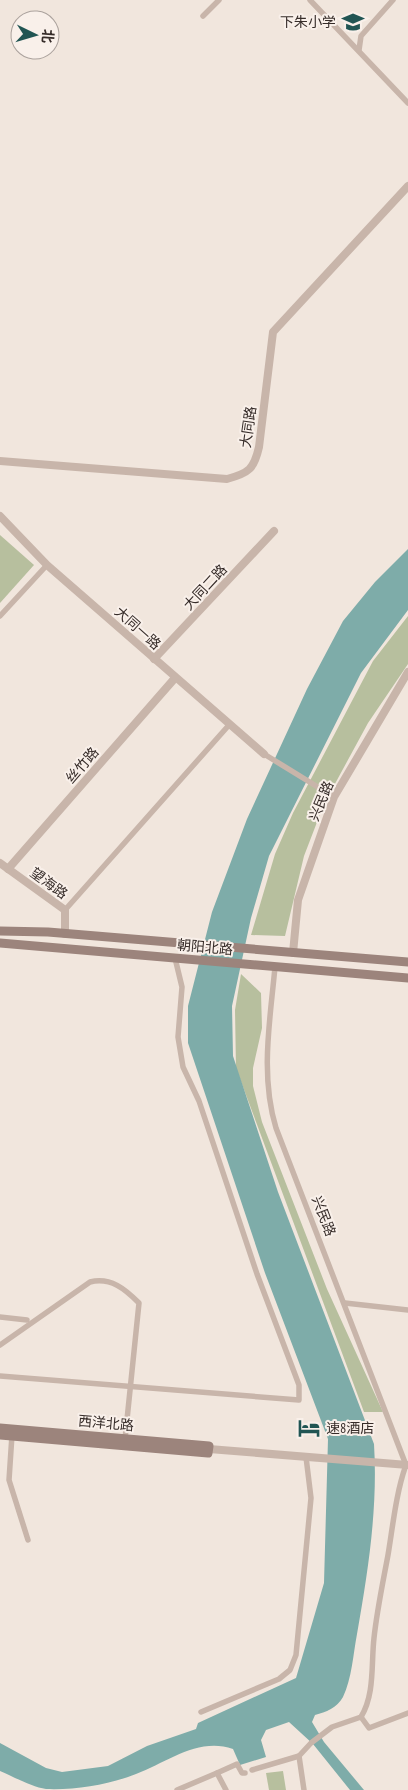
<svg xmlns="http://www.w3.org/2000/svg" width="408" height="1790" viewBox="0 0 408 1790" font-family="'PT Sans Narrow','Noto Sans SC',sans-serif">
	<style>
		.green { fill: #b7bf9e }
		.water { fill: #7eaca9 }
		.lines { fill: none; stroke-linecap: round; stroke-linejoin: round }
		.minor { stroke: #c8b5aa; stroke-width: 5.5 }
		.tertiary { stroke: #c8b5aa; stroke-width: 8 }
		.secondary { stroke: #9c847c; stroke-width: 9 }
		.labels { text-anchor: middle; stroke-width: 4; stroke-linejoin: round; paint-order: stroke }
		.poi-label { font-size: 14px; fill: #362c29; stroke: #f9f0ea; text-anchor: end }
		.street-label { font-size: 14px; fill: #362c29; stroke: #f9f0ea }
	</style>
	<rect width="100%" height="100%" fill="#f1e6dd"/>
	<g class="green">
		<path d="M0,535l34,30 -34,38z"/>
		<path d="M408,616v48l-40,59 -44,81 -20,52 -19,80 -34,-1 24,-81 18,-41 80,-152z"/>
		<path d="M241,974l20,19 1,35 -9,40v18l9,36 65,167 56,123h-19l-128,-344 -1,-58z"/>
		<path d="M283,1771l3,19h-17l-3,-17z"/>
	</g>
	<path class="water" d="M408,549v61l-47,63 -92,183 -18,62 -19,88 1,50 45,136 96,252c4,64 -6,128 -17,190 -4,21 -5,44 -14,63 -6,11 -17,15 -28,18l-3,7 12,20 40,48h-14l-37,-46 -24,-22 -23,8 -5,10 5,17 -26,8 -7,-16c-35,-12 -65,13 -97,25 -28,11 -59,16 -90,15 -14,-2 -32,-12 -46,-18v-28l46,25 16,4 46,-6 39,-20 49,-17 2,-6 98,-45 28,-95 4,-144 -63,-166 -77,-230v-37l24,-94 35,-93 60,-130 36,-68 32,-39z"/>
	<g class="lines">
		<g class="minor">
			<path d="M310,0l98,103"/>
			<path d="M203,16l16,-16"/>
			<path d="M359,50l2,-14 32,-36"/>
			<path d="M0,616l47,-51"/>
			<path d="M264,754l70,43"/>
			<path d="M65,910l164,-185"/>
			<path d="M345,1303l63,7"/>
			<path d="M0,1317l27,3"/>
			<path d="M0,1345l90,-63c21,-5 35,7 49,21l-14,136"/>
			<path d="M0,1376l299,24v-15l-42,-111 -58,-173 -16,-34 -5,-30 4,-50 -7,-29"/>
			<path d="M12,1435l-3,45 19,60"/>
			<path d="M201,1712l78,-33 11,-9 6,-15 15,-157 -5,-41"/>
			<path d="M361,1717l8,11 39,-15"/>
			<path d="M299,1756l5,34"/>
			<path d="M252,1770l47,-14 12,-13 21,-16 29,-10c14,-23 10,-53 13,-79 3,-28 9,-56 14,-83 5,-30 8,-62 18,-90l-130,-337c-16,-53 -6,-107 -1,-161"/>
			<path d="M217,1773l20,-9 5,9h3"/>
			<path d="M177,1790l40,-17 9,17"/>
		</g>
		<g class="tertiary">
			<path d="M0,461l227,18c22,-6 27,-10 32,-32l14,-115 135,-146"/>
			<path d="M0,516l47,49 217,189"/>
			<path d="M154,659l120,-128"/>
			<path d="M0,863l65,47v24"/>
			<path d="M8,869l167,-191"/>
			<path d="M293,953l5,-53 36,-103 74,-125"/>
			<path d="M209,1449l199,16"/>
		</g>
		<g class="secondary">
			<path d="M0,931l48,1 360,30"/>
			<path d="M0,943l408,35"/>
			<path d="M0,1428l209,18 -1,7 -208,-18"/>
		</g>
	</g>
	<defs>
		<g id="school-bare" transform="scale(1.725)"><path d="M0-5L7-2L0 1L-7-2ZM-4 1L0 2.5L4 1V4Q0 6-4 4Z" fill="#215553" stroke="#f9f0ea" stroke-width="2.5" paint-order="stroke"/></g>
		<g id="hotel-bare" transform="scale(1.725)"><path d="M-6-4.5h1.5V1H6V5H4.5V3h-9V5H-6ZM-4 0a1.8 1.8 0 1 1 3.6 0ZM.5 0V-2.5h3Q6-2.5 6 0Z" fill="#215553" stroke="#f9f0ea" stroke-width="2.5" paint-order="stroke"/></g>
	</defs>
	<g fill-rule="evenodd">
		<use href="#school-bare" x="353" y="22"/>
		<use href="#hotel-bare" x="309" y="1428"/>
	</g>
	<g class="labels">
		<g class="poi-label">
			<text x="336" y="27">下朱小学</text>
			<text x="326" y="1433" text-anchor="start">速8酒店</text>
		</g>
		<g class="street-label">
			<text transform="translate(248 427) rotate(-82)" y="5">大同路</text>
			<text transform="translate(205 587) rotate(-47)" y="5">大同二路</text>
			<text transform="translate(138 628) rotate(42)" y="5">大同一路</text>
			<text transform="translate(82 765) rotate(-49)" y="5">丝竹路</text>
			<text transform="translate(321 801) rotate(-67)" y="5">兴民路</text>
			<text transform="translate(49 883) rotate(36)" y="5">望海路</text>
			<text transform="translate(205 947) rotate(5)" y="5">朝阳北路</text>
			<text transform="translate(324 1216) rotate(69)" y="5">兴民路</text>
			<text transform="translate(106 1423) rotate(5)" y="5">西洋北路</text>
		</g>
	</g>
	<g transform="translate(35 35) rotate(95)"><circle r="24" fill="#f9f0ea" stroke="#aba29d"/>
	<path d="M0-4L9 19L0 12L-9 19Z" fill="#215553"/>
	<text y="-8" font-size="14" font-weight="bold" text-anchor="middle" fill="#362c29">北</text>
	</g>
</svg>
